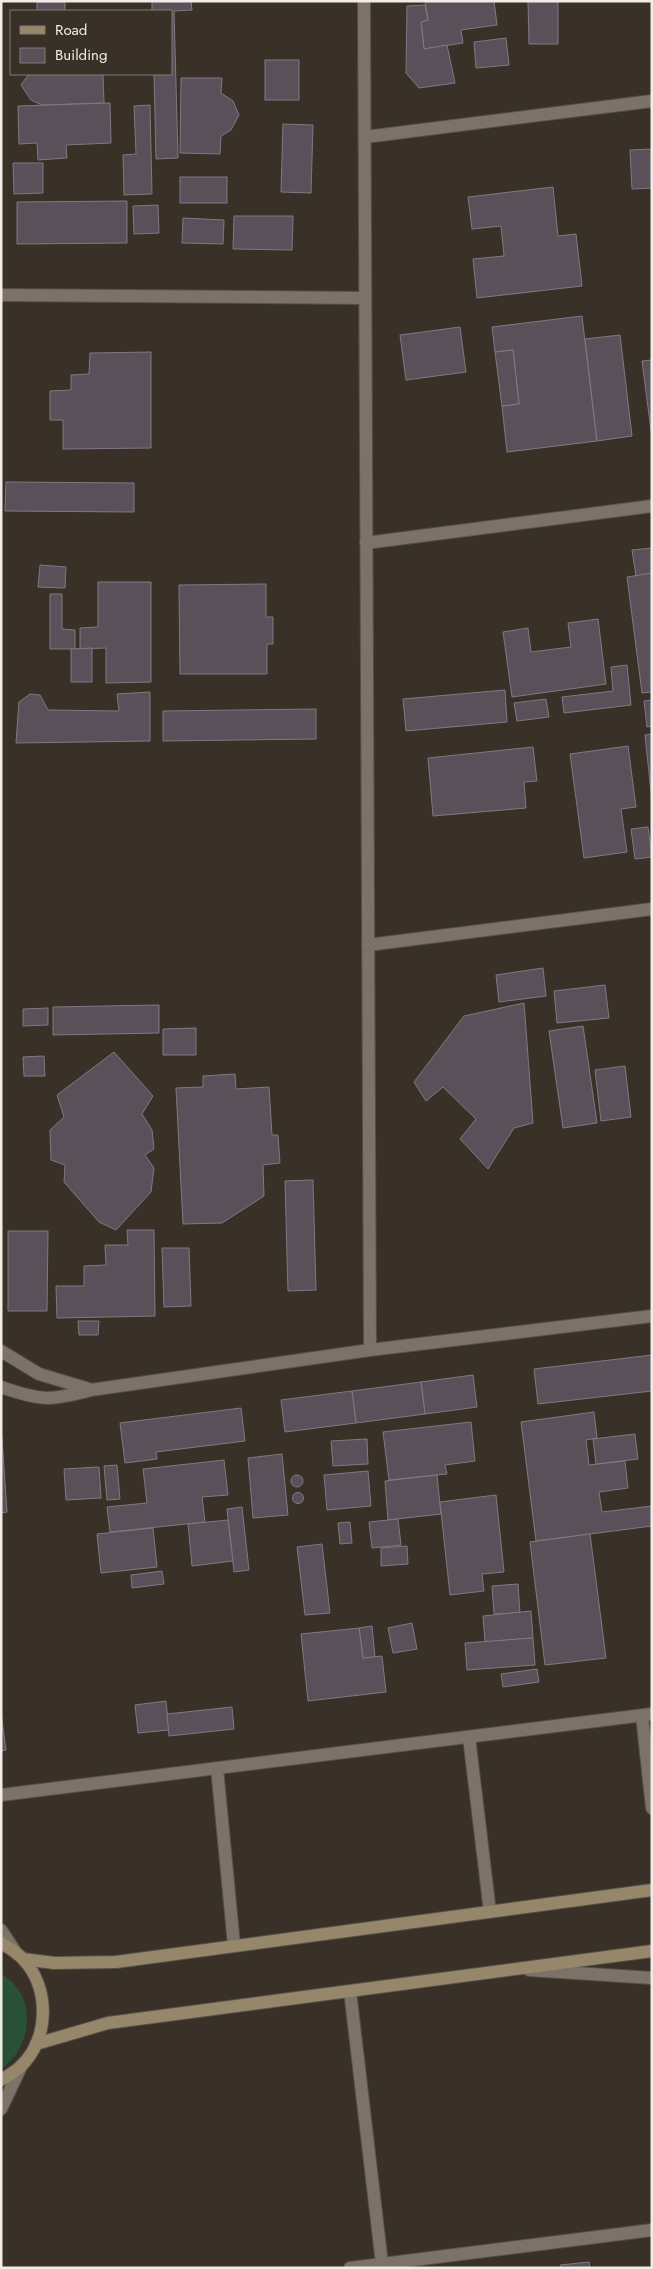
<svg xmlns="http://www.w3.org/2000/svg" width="653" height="2269" viewBox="0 0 653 2269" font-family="Jost,sans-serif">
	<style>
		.green { fill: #295138 }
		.building { fill: #5a5059; stroke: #837882 }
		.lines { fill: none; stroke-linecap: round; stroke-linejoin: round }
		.street-casing { stroke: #575048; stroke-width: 14 }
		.secondary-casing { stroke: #575048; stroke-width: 14 }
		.street { stroke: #7c7268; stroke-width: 12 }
		.secondary { stroke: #96866a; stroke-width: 12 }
	</style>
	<rect width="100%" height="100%" fill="#393128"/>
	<path class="green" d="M1,1974c37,20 32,73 0,95z"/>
	<g class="building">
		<path d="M152,1h39l1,9 -18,1 4,147 -22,1 -2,-85h17v-63h-19z"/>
		<path d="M425,1h69l3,24 -36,5 2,13 -39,6 -3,-27 7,-2z"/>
		<path d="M528,1h30v43h-29z"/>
		<rect x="37" y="2" width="28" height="9"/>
		<path d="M425,5l3,15 -7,2 3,27 23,-4 8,38 -36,5 -13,-15 1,-67z"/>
		<path d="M506,38l3,27 -33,3 -2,-26z"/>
		<rect x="265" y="60" width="34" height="40"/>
		<path d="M29,74h74l1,29 -62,2 -11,-5 -10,-15z"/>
		<path d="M181,78h41l-1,15 12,8 6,14 -8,15 -10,6 -1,18 -40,-1z"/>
		<path d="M110,103l1,40 -45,2 1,13 -29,2 -1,-17 -18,1 -1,-38z"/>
		<path d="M150,105l2,89 -28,1 -1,-40 13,-1 -2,-48z"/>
		<path d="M283,124l30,1 -2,68 -30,-1z"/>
		<path d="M652,149v39l-20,1 -2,-39z"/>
		<path d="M13,163h30v30l-29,1z"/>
		<rect x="180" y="177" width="47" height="26"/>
		<path d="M553,187l5,49 18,-2 6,52 -105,12 -4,-39 31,-3 -3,-30 -29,3 -4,-32z"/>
		<path d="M127,201v42l-110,1v-42z"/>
		<path d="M158,205l1,28 -25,1 -1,-28z"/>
		<path d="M234,216h59l-1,34 -59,-1z"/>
		<path d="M183,218l41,2 -1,24 -41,-1z"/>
		<path d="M582,316l15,125 -90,11 -5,-46 17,-2 -6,-54 -18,2 -3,-25z"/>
		<path d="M460,327l6,45 -60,8 -6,-45z"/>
		<path d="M620,335l12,101 -35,5 -12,-102z"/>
		<path d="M513,350l6,54 -17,2 -7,-54z"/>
		<path d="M151,352v96l-88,1v-29h-13v-29l21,-1v-15l18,-1 1,-21z"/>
		<path d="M652,360v78l-10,-77z"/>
		<path d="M6,482l128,1v29l-129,-1z"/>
		<path d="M652,548v25l-16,3 -4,-26z"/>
		<path d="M40,565l26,2 -1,21 -27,-1z"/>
		<path d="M652,573v119l-10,1 -15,-116z"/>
		<path d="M98,582h53v100l-45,1v-35l-26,1v-21l18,-1z"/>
		<path d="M266,584v33h7v27h-6v30h-87l-1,-89z"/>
		<path d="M50,594h12v35l13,1v19h-25z"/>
		<path d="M598,619l8,65 -94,13 -9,-65 25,-4 3,24 40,-5 -3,-24z"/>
		<path d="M92,648v34h-21v-33z"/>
		<path d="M627,665l4,40 -67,8 -2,-16 51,-6 -2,-24z"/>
		<path d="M505,690l2,32 -101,9 -3,-32z"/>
		<path d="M150,692v49l-134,2 3,-41 11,-8 10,1 8,15 71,1 -2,-17z"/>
		<path d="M546,699l3,18 -32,4 -3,-18z"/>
		<path d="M652,700v26l-5,1 -3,-26z"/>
		<path d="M316,709v30l-153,2v-30z"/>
		<path d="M652,734v67l-7,-66z"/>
		<path d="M628,746l8,61 -15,2 6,43 -43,6 -14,-104z"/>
		<path d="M533,747l4,34 -13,1 2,26 -93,8 -5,-58z"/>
		<path d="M648,827l4,30 -17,2 -4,-30z"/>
		<path d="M543,968l3,28 -47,6 -3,-27z"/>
		<path d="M605,985l4,33 -52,5 -3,-32z"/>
		<path d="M524,1003l9,120 -19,5 -26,41 -28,-30 16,-20 -33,-32 -17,14 -12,-19 50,-66z"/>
		<path d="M159,1005v28l-106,2v-28z"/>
		<path d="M48,1008v17l-25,1v-17z"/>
		<path d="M583,1026l14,97 -34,5 -14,-97z"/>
		<path d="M196,1028v27h-33v-26z"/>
		<path d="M114,1052l39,44 -11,18 10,16 2,19 -9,6 9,13 -3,24 -35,38 -17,-8 -35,-40 1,-17 -14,-5 -1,-30 14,-13 -7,-22z"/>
		<path d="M44,1056l1,20h-21l-1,-19z"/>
		<path d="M625,1066l6,51 -30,4 -6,-51z"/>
		<path d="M235,1074l1,15 33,-2 3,48h6l2,28 -17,2 1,31 -42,27 -39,1 -7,-136 27,-1v-11z"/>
		<path d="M313,1180l3,110 -28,1 -3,-110z"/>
		<path d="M127,1230h27l1,86 -98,2 -1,-32h28v-20l22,-1 -1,-20h23z"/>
		<path d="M8,1231h40l-1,80h-39z"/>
		<path d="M162,1248h27l2,58 -27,1z"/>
		<path d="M78,1321h21l-1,14h-19z"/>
		<path d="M652,1355v36l-114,13 -4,-35z"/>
		<path d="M473,1375l4,32 -52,7 -4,-32z"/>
		<path d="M421,1382l4,32 -69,9 -4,-32z"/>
		<path d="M352,1391l4,32 -71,9 -4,-32z"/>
		<path d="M241,1408l4,33 -89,11 1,7 -32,4 -5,-40z"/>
		<path d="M594,1412l3,26 -11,2 3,25 36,-4 3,27 -29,4 3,20 50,-6v20l-116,15 -15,-119z"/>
		<path d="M471,1422l4,39 -30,4 2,9 -58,6 -6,-48z"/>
		<path d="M635,1434l3,25 -42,5 -3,-25z"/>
		<path d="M2,1438l5,74 -6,1v-74z"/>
		<path d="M367,1439l1,25 -35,2 -2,-25z"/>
		<path d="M282,1454l6,61 -35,3 -5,-60z"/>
		<path d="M224,1460l4,35 -26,2 3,25 -95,10 -3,-25 40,-4 -4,-34z"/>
		<path d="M117,1465l3,34 -13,1 -3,-34z"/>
		<path d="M99,1467l2,31 -35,2 -2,-31z"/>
		<path d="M368,1471l3,35 -44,4 -3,-35z"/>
		<circle cx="297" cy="1481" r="6"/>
		<path d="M437,1475l4,39 -53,6 -3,-39z"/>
		<circle cx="298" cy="1498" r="5.5"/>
		<path d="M496,1495l8,77 -22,2 2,17 -34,4 -10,-93z"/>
		<path d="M242,1507l7,63 -15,2 -7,-63z"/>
		<path d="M398,1519l3,26 -29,3 -3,-26z"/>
		<path d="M228,1520l5,41 -41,5 -4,-42z"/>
		<path d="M350,1522l2,21 -12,1 -2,-21z"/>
		<path d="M153,1528l4,39 -56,6 -4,-39z"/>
		<path d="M590,1534l16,124 -61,7 -15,-123z"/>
		<path d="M322,1544l8,69 -25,2 -8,-68z"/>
		<path d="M407,1546l1,18 -27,2v-18z"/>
		<path d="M162,1571l2,13 -32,4 -1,-13z"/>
		<path d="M518,1584l2,29 -26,1 -2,-28z"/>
		<path d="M531,1611l2,27 -48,4 -2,-26z"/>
		<path d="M412,1623l5,26 -24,4 -5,-25z"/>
		<path d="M372,1626l3,31 -12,1 -4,-30z"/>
		<path d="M359,1628l4,30 19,-2 4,36 -78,9 -7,-67z"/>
		<path d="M533,1638l2,27 -68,5 -2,-27z"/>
		<path d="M537,1669l2,13 -36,5 -2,-13z"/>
		<path d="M166,1701l3,29 -31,3 -3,-28z"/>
		<path d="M232,1707l2,22 -65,7 -2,-22z"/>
		<path d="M1,1712l5,38 -5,1z"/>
		<path d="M589,2262l1,6h-29l-1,-3z"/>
	</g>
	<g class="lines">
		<g class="street-casing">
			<g id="street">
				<path d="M364,1l6,1349"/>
				<path d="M365,137l287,-36"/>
				<path d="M1,295l364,3"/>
				<path d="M366,543l286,-37"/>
				<path d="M368,945l284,-36"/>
				<path d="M1,1351l38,23 50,15"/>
				<path d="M1,1387c40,14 50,14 90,3l279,-40 282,-34"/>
				<path d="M642,1716l10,92"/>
				<path d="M469,1737l21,175"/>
				<path d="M217,1768l17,177"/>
				<path d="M1,1795l651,-81"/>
				<path d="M1,1930l16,24"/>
				<path d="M529,1970l123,8"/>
				<path d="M350,1991l32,273"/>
				<path d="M1,2109l20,-42"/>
				<path d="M350,2268l302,-38"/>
			</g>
		</g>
		<g class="secondary-casing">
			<g id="secondary">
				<path d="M1,1943c8,5 16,9 22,16 27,29 27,80 -3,108 -5,5 -13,9 -19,13"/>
				<path d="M23,1959l31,4 62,-1 536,-72"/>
				<path d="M36,2044l72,-21 544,-72"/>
			</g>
		</g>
		<use href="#street" class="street"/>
		<use href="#secondary" class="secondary"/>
	</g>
	<rect width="653" height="2269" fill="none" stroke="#f2ece6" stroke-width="5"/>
	<rect x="10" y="10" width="162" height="65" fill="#393128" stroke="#837c74"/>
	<rect x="20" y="26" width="25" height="8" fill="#96866a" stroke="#837c74"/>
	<text x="55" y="35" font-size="15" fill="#f2ece6">Road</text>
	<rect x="20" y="48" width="25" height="15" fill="#5a5059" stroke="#837c74"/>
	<text x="55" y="60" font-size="15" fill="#f2ece6">Building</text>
</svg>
